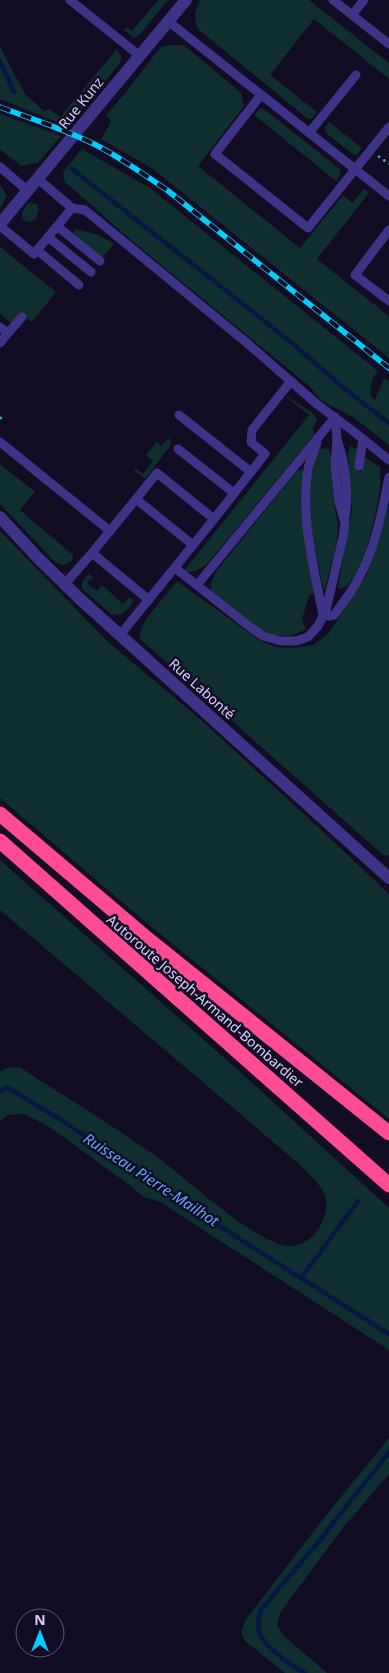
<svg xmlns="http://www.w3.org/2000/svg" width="389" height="1673" viewBox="0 0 389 1673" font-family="'Noto Sans',sans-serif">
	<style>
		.green { fill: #0f2e2f }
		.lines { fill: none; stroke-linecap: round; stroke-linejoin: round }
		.stream { stroke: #061844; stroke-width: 4.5 }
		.path { stroke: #25bcbe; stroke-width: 2.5; stroke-dasharray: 2.5 4; stroke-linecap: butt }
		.lane { stroke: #3d3487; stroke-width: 9 }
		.street { stroke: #3d3487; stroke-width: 12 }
		.highway { stroke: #ff4b93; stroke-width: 15 }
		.rail-casing { stroke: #00cefb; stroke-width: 5.5 }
		.rail { stroke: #120c24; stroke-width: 4; stroke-dasharray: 11; stroke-linecap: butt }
		.labels { text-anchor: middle; stroke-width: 5; stroke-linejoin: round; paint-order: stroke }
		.street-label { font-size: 14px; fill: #d9d0ff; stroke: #120c24 }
		.water-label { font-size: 15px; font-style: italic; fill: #5ea8ff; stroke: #120c24 }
	</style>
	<rect width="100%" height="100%" fill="#120c24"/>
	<g class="green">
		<path d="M158,0h10l-28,34 -6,4 -10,-8 2,-3 6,4z"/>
		<path d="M200,0h109l80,63v16l-75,-60 -44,56 47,37 -6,7h-3l-110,-90c-5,-11 -3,-19 2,-29z"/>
		<path d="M169,45h13l7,4 52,44 3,13 -46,60 102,82 43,-53 9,8 12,-14 5,4 -52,66 72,57v42l-236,-189 -52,-30 10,-17 -5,-7 16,-18 34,-44 6,-6z"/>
		<path d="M0,47l25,47 19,17 6,-2 10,8 57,-68 4,8 -1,6 -50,62 -4,-3h-9l-57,-23z"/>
		<path d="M260,108l4,1 77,61 -1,5 -4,6 -82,-66z"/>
		<path d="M0,114l61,22 -23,27 -17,3 -21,-17z"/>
		<path d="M329,122l33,26 -5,7h-3l-28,-22 -1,-6z"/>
		<path d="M82,149l68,39 228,183 -5,7 -3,17 5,5 9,-22 5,3v64l-36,-28 -31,-16 -13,-15 -178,-146 -66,-58 -2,-10z"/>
		<path d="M0,184l7,11 -7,14z"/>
		<path d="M28,203l9,1 2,5 -3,9 -5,4c-14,0 -9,-12 -3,-19z"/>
		<path d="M75,229c15,3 26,6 39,15l-12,14 -28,-24z"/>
		<path d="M0,247l56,45 -24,30 -11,-8 -9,10 -12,-10z"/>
		<path d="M285,396l3,1 24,15 5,8 -4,8 1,7 -106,128c-9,7 -14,10 -25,9l126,-157z"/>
		<path d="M169,438l2,4 -1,4 -25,33 -11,-9 1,-2 8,6 10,-13 -7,-6 11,-13 4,4z"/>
		<path d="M350,446l8,3 -1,19 4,5 4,-16 15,10c0,6 1,13 0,19 -2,21 -17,99 -40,103l-2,-1 1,-7 13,-72 -4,-55z"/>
		<path d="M325,448l4,1 2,7 3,46 4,25 -2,20 -12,45 -17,-81 3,-29 6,-26 5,-7z"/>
		<path d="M0,464l35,28 -15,18 53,45v4l-3,4 -7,2 -8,-3 -55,-58z"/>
		<path d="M302,469l3,4 11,119 -7,4 -7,23 4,10c-4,2 -10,5 -14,6 -29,6 -61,-27 -81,-44v-8l4,-10 81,-101z"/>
		<path d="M389,504v351l-5,1 -243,-216 -2,-5 7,-16 31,-38 83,60 16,6 15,1 22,-3 15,-11 38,-58 12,-35z"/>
		<path d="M0,531l107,110 93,78 117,107 72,68v225l-246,-199 -143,-122z"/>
		<path d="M89,574l5,4 -6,2v4l5,4 4,2 5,-5 21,19 6,-7 5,4 -7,9 -5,4 -10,1 -30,-26v-8z"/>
		<path d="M0,860l247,218 142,130v142l-229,-148 -16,-5 -16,-13 -83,-60 -22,-10 -14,1 -9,6v-50l10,-4 11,1c46,30 96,60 140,92 27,20 97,85 128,86 21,0 34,-19 37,-37 4,-19 -17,-34 -28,-46l-298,-253z"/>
		<path d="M389,1438v36l-47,55 -62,84 -3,12 6,10 44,38h-42l-40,-32 -4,-9 5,-13 81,-105z"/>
	</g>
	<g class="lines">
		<g class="stream">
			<path d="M0,61l14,31"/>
			<path d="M71,168l221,175 54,47 43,33"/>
			<path d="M0,1091l7,-4 54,33 163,109 165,105"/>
			<path d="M302,1277l56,-76"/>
			<path d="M305,1673c-13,-7 -44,-28 -46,-43 -2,-6 0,-13 2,-20l59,-70 69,-88"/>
		</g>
		<g class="path">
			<path d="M378,156l11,8"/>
			<path d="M0,419l2,-3"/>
		</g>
		<g class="lane">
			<path d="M70,0l70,56"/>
			<path d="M333,0l56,44"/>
			<path d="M352,15l12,-15"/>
			<path d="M168,21l221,175"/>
			<path d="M261,95l-46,59 93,74 81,-101"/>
			<path d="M309,133l47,-58"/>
			<path d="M0,167l28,24"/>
			<path d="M72,208l13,2 162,133 71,62 35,26 36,29"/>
			<path d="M0,226l34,28 38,-46 -34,-29"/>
			<path d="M57,226l43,35"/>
			<path d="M389,230l-34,45 34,26"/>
			<path d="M48,237l43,35"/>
			<path d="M37,250l42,35"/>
			<path d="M0,327l8,6 -8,10"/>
			<path d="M8,333l14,-16"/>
			<path d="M179,415l72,57"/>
			<path d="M0,442l110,89"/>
			<path d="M338,442c8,25 11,49 7,75"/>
			<path d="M317,443c-3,9 -7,17 -9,26 -8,48 6,99 15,146"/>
			<path d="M178,449l56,44"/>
			<path d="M359,466l4,-27"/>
			<path d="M136,499l21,-26 57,46 -21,26"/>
			<path d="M214,519l51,-65 -14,-12 1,-12 39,-49"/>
			<path d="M92,553l44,-54 57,46 -73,90"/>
			<path d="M175,568l75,59 13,9 18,5h15l12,-4 10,-11 8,-16 17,-73 2,-14 -6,-21 -4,-38 2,-26 -2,-21"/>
			<path d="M65,584l27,-31 57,47"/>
			<path d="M197,585l138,-168"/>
			<path d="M323,615l7,1 4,-1c8,-11 16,-21 22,-32 19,-33 26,-70 33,-106"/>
		</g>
		<g class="street">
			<path d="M0,224l186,-224"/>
			<path d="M0,517l38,41 42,41 309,279"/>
		</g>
		<g class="highway">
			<path d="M0,814l145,123 244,196"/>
			<path d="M0,841l389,344"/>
		</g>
		<g class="rail-casing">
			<path id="rail" d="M0,107c32,12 64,22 94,37 26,13 49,30 73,46l222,178"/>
		</g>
		<use href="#rail" class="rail"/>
	</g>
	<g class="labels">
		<g class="street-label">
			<text transform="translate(81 103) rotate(-51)" y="5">Rue Kunz</text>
			<text transform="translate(202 689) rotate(42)" y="5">Rue Labonté</text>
			<text transform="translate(205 1001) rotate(41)" y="5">Autoroute Joseph-Armand-Bombardier</text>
		</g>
		<g class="water-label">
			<text transform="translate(151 1180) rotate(33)" y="5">Ruisseau Pierre-Mailhot</text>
		</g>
	</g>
	<g transform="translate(40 1633)"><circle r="24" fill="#120c24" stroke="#625a7c"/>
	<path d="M0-4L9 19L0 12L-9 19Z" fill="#00cefb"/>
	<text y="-8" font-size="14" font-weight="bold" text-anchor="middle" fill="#d9d0ff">N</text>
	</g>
</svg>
